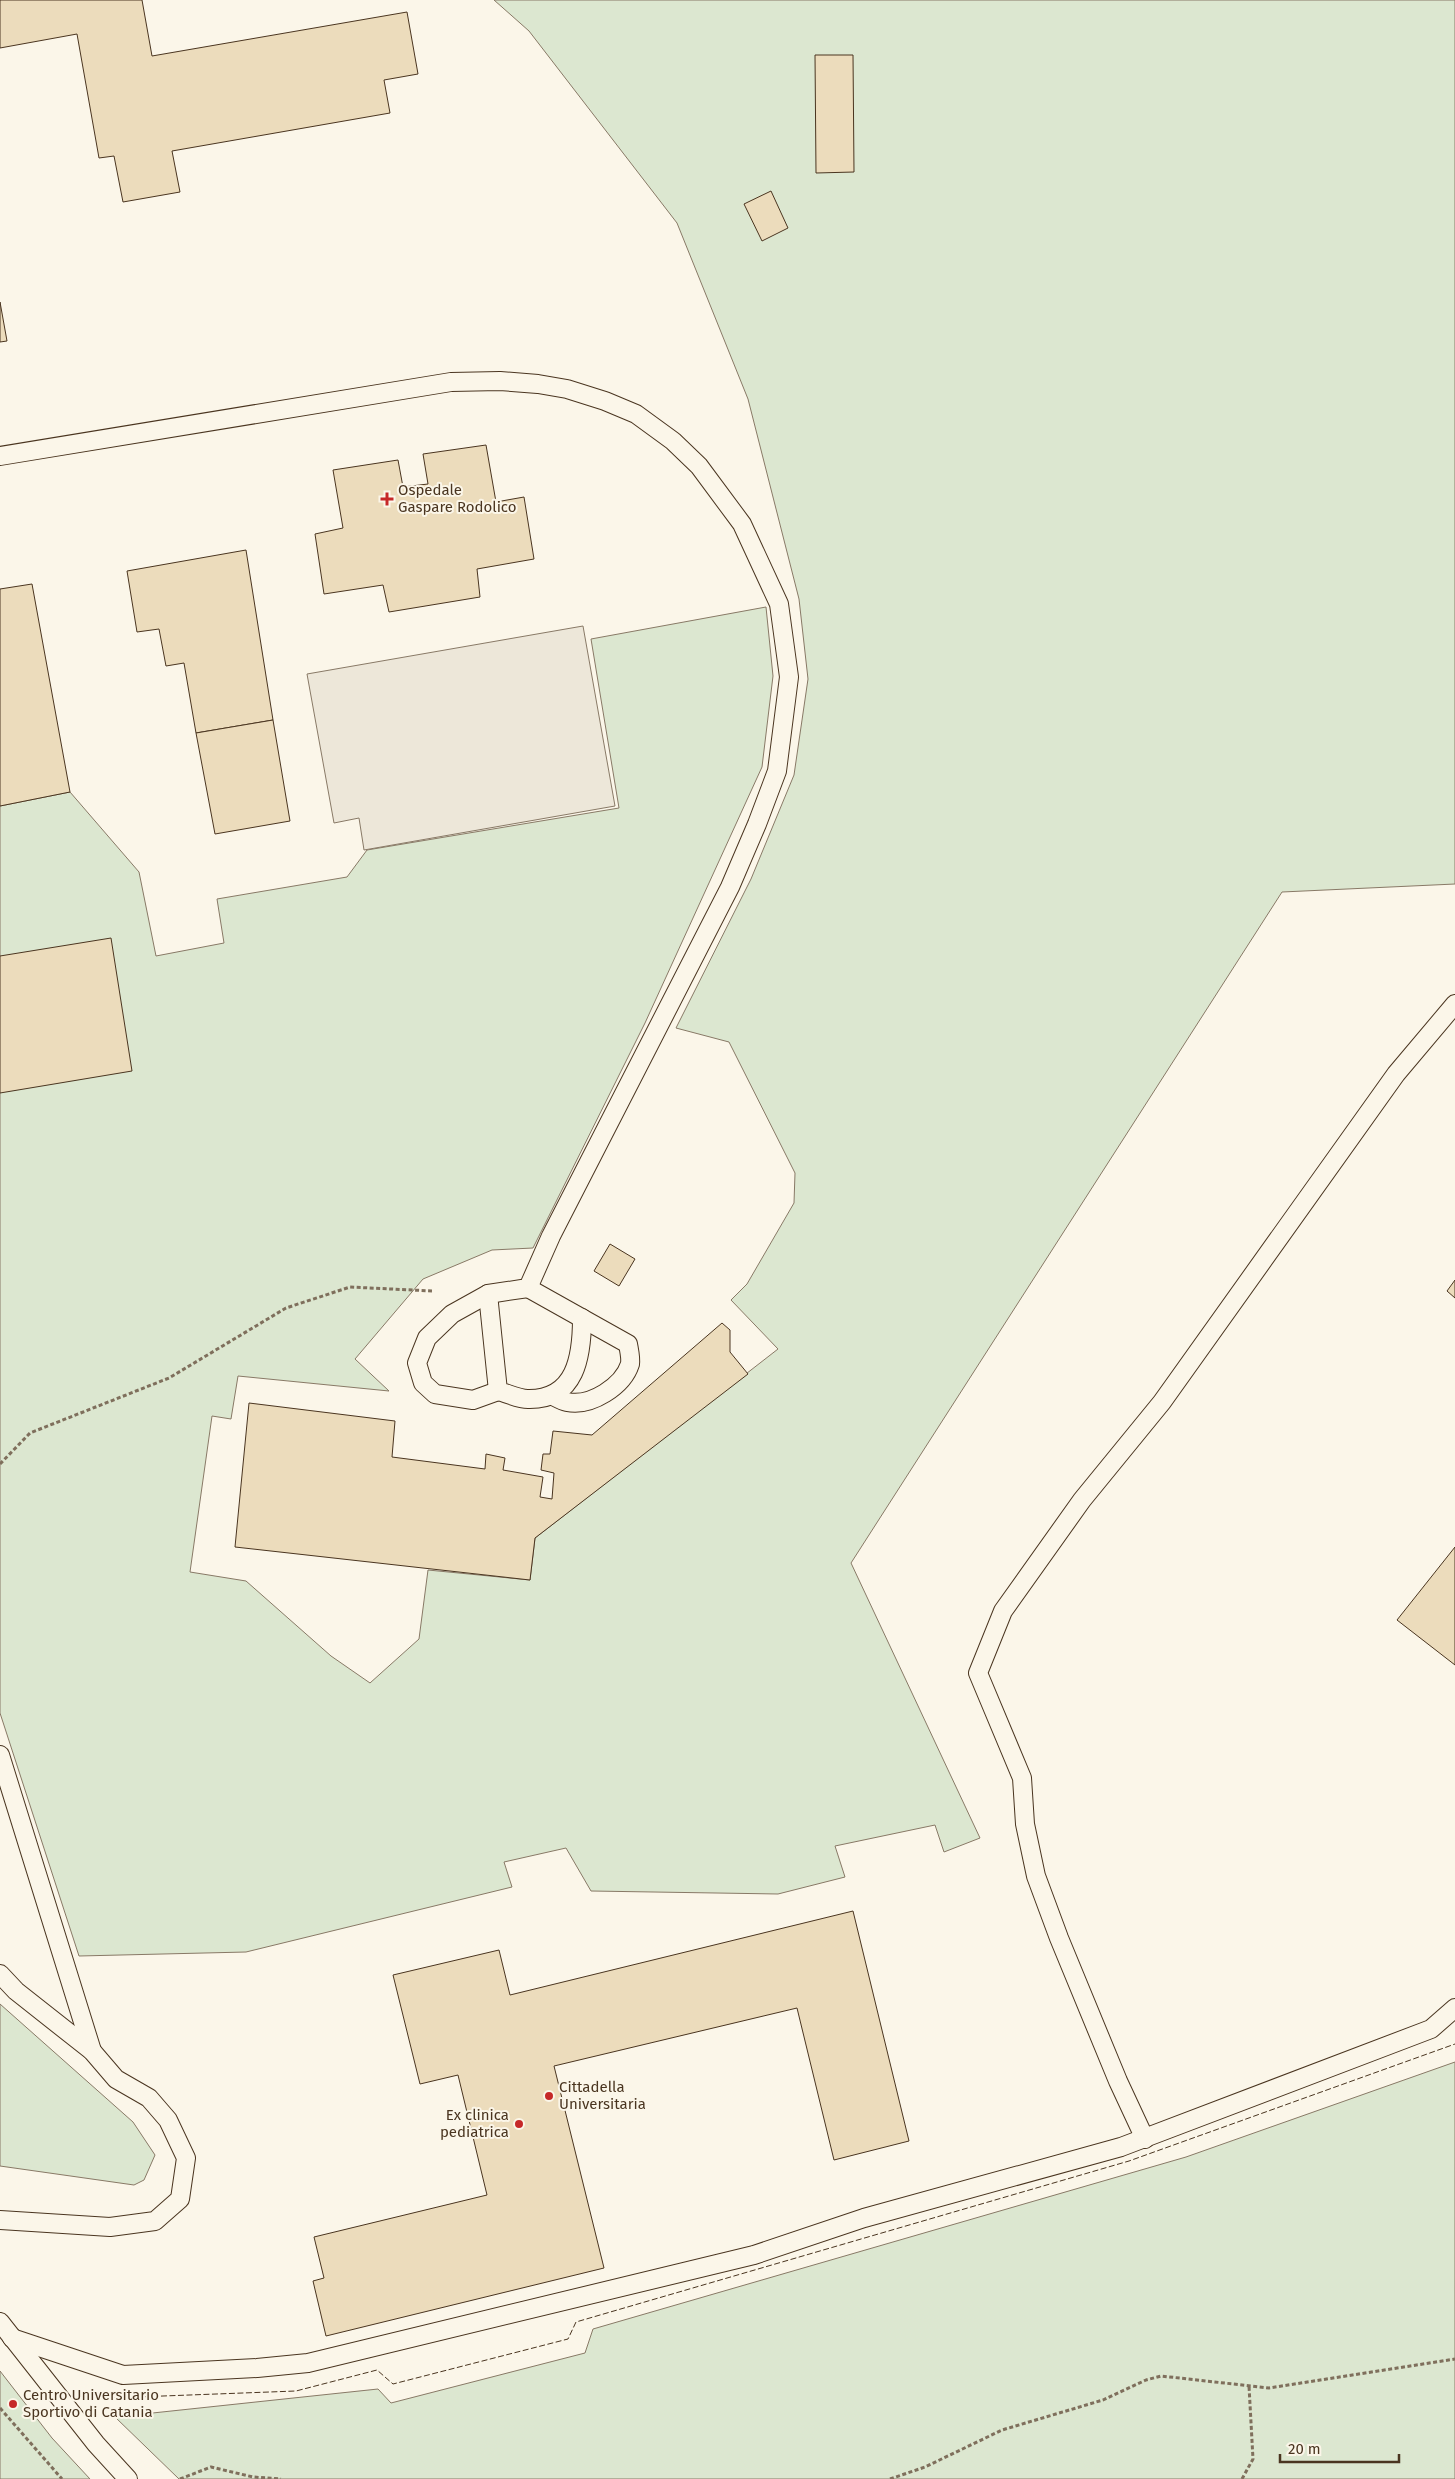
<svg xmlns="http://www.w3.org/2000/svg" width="1455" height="2479" viewBox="0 0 1455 2479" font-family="'Fira Sans',sans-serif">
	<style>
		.green { fill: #dce7d0; stroke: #887966 }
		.parking { fill: #ede7d9; stroke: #887966 }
		.building { fill: #ecdcbc; stroke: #4a3520 }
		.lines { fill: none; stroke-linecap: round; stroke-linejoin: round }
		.service-casing { stroke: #4a3520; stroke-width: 20 }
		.path { stroke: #7f6f5c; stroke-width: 3; stroke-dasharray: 4 2.5; stroke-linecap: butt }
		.service { stroke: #fbf6e9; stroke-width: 18 }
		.fence { stroke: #4a3520; stroke-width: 1; stroke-dasharray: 6 2.5; stroke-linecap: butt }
		.poi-dot { fill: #c62828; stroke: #fbf6e9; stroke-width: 2 }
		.labels { text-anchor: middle; stroke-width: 4; stroke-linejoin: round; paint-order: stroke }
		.poi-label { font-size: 15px; fill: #4a3520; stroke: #fbf6e9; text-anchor: start }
	</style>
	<rect width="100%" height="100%" fill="#fbf6e9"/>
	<g class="green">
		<path d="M494,0h961v884l-173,8 -431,671 129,275 -36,14 -9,-27 -100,21 10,31 -67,17 -187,-3 -25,-43 -62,14 8,25 -266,65 -167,4 -79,-243v-907l70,-14 69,80 17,84 68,-13 -7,-44 130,-22 20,-27 252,-42 -28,-169 175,-32 7,69 -11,91 -117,256 -112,225 -41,2 -69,29 -68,80 34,32 -151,-15 -7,43 -19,-3 -22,156 56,9 85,75 39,27 49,-44 9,-69 102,10 5,-42 243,-189 -47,-49 16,-16 47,-81 1,-30 -66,-131 -53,-14 75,-149 43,-104 14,-96 -9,-80 -51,-200 -71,-176 -148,-192z"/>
		<path d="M0,2004l133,118 22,33 -11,25 -10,5 -134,-19z"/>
		<path d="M1455,2062v417h-1276l-64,-62 263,-28 13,14 194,-50 8,-24 593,-172z"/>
		<path d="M0,2371l52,67 38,41h-90z"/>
	</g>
	<path class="parking" d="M583,626l32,180 -251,44 -5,-32 -25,5 -27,-149z"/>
	<g class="building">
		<path d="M0,0h142l10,56 255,-44 11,62 -34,6 6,33 -218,38 8,41 -57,10 -9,-46 -15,2 -22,-124 -77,14z"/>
		<path d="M815,55h38l1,117 -38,1z"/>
		<path d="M771,191l17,37 -26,13 -18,-37z"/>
		<path d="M0,302l7,39 -7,1z"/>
		<path d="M486,445l10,57 28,-5 10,62 -57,10 3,28 -91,15 -6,-27 -59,9 -9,-60 28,-6 -10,-58 65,-10 5,27 25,-3 -5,-30z"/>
		<path d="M246,550l27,170 -77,13 -12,-70 -18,3 -7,-37 -22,3 -10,-61z"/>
		<path d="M32,584l38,208 -70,14v-217z"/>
		<path d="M273,720l17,101 -75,13 -19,-101z"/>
		<path d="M111,938l21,133 -132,22v-137z"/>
		<path d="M610,1244l25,15 -16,27 -25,-15z"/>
		<path d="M1455,1280v18l-8,-7z"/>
		<path d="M722,1323l8,7v22l18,22 -213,164 -5,42 -295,-33 14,-144 146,18 -3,36 93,12 1,-15 19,4 -2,12 40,7 -3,20 12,2 2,-26 -13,-3 2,-16h7l3,-23 39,4z"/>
		<path d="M1455,1547v118l-58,-45z"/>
		<path d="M853,1911l56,230 -75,19 -37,-152 -243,58 50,202 -278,68 -13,-55 11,-3 -10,-41 173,-42 -29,-120 -38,9 -27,-109 106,-25 11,45z"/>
	</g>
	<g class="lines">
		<g class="service-casing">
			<g id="service">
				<path d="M0,456l451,-74 49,-1 38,3 29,5 38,12 31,13 37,27 26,25 43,58 37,80 10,73 -12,94 -20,53 -27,63 -179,349 -23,52 -40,6 -36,20 -25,24 -10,25 6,20 12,11 38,6 25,-9"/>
				<path d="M528,1288l100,56c1,6 3,14 2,20 -7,22 -39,43 -63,38 -5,-1 -10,-4 -14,-6"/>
				<path d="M488,1294l10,97c9,2 20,8 30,8 48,1 54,-43 54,-81"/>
				<path d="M0,1755l92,296"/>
				<path d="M0,1974l16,17 76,60 24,28 33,19 19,22 18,38 -6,41 -25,22 -45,6 -110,-7"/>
				<path d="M1145,2139l-27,-58 -59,-143 -23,-62 -11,-52 -3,-46 -44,-105 25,-62 79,-111 80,-98 234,-328 59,-70"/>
				<path d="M0,2322l96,122 32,35"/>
				<path d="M12,2338l111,37 134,-7 51,-5 446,-108 110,-37 257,-71 310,-118 24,-21"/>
			</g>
		</g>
		<g class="path">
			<path d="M0,1464l30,-31 139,-55 117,-70 64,-21 82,4"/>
			<path d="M0,2408l62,71"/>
			<path d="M180,2479l31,-12 42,10 28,2"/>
			<path d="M890,2479l35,-12 77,-37 101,-30 43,-20 15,-4 108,12 186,-29"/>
			<path d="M1242,2479l11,-20 -4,-73"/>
		</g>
		<use href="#service" class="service"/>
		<path class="fence" d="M110,2398l186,-7 81,-21 16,14 175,-45 8,-17 553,-161 326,-117"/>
	</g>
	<g class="poi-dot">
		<path d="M384.5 491.5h5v5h5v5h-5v5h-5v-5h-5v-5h5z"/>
		<circle cx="549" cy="2096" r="5"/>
		<circle cx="519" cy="2124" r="5"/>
		<circle cx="13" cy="2404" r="5"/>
	</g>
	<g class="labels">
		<g class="poi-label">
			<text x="398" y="495">Ospedale<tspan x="398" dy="17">Gaspare Rodolico</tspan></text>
			<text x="559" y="2092">Cittadella<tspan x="559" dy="17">Universitaria</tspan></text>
			<text x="509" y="2120" text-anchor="end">Ex clinica<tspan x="509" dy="17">pediatrica</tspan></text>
			<text x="23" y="2400">Centro Universitario<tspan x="23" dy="17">Sportivo di Catania</tspan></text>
		</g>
	</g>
	<path d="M1280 2454v8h119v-8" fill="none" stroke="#4a3520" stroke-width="2.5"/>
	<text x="1288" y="2454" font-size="15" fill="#4a3520" stroke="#fbf6e9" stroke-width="4" paint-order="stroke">20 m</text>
</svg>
